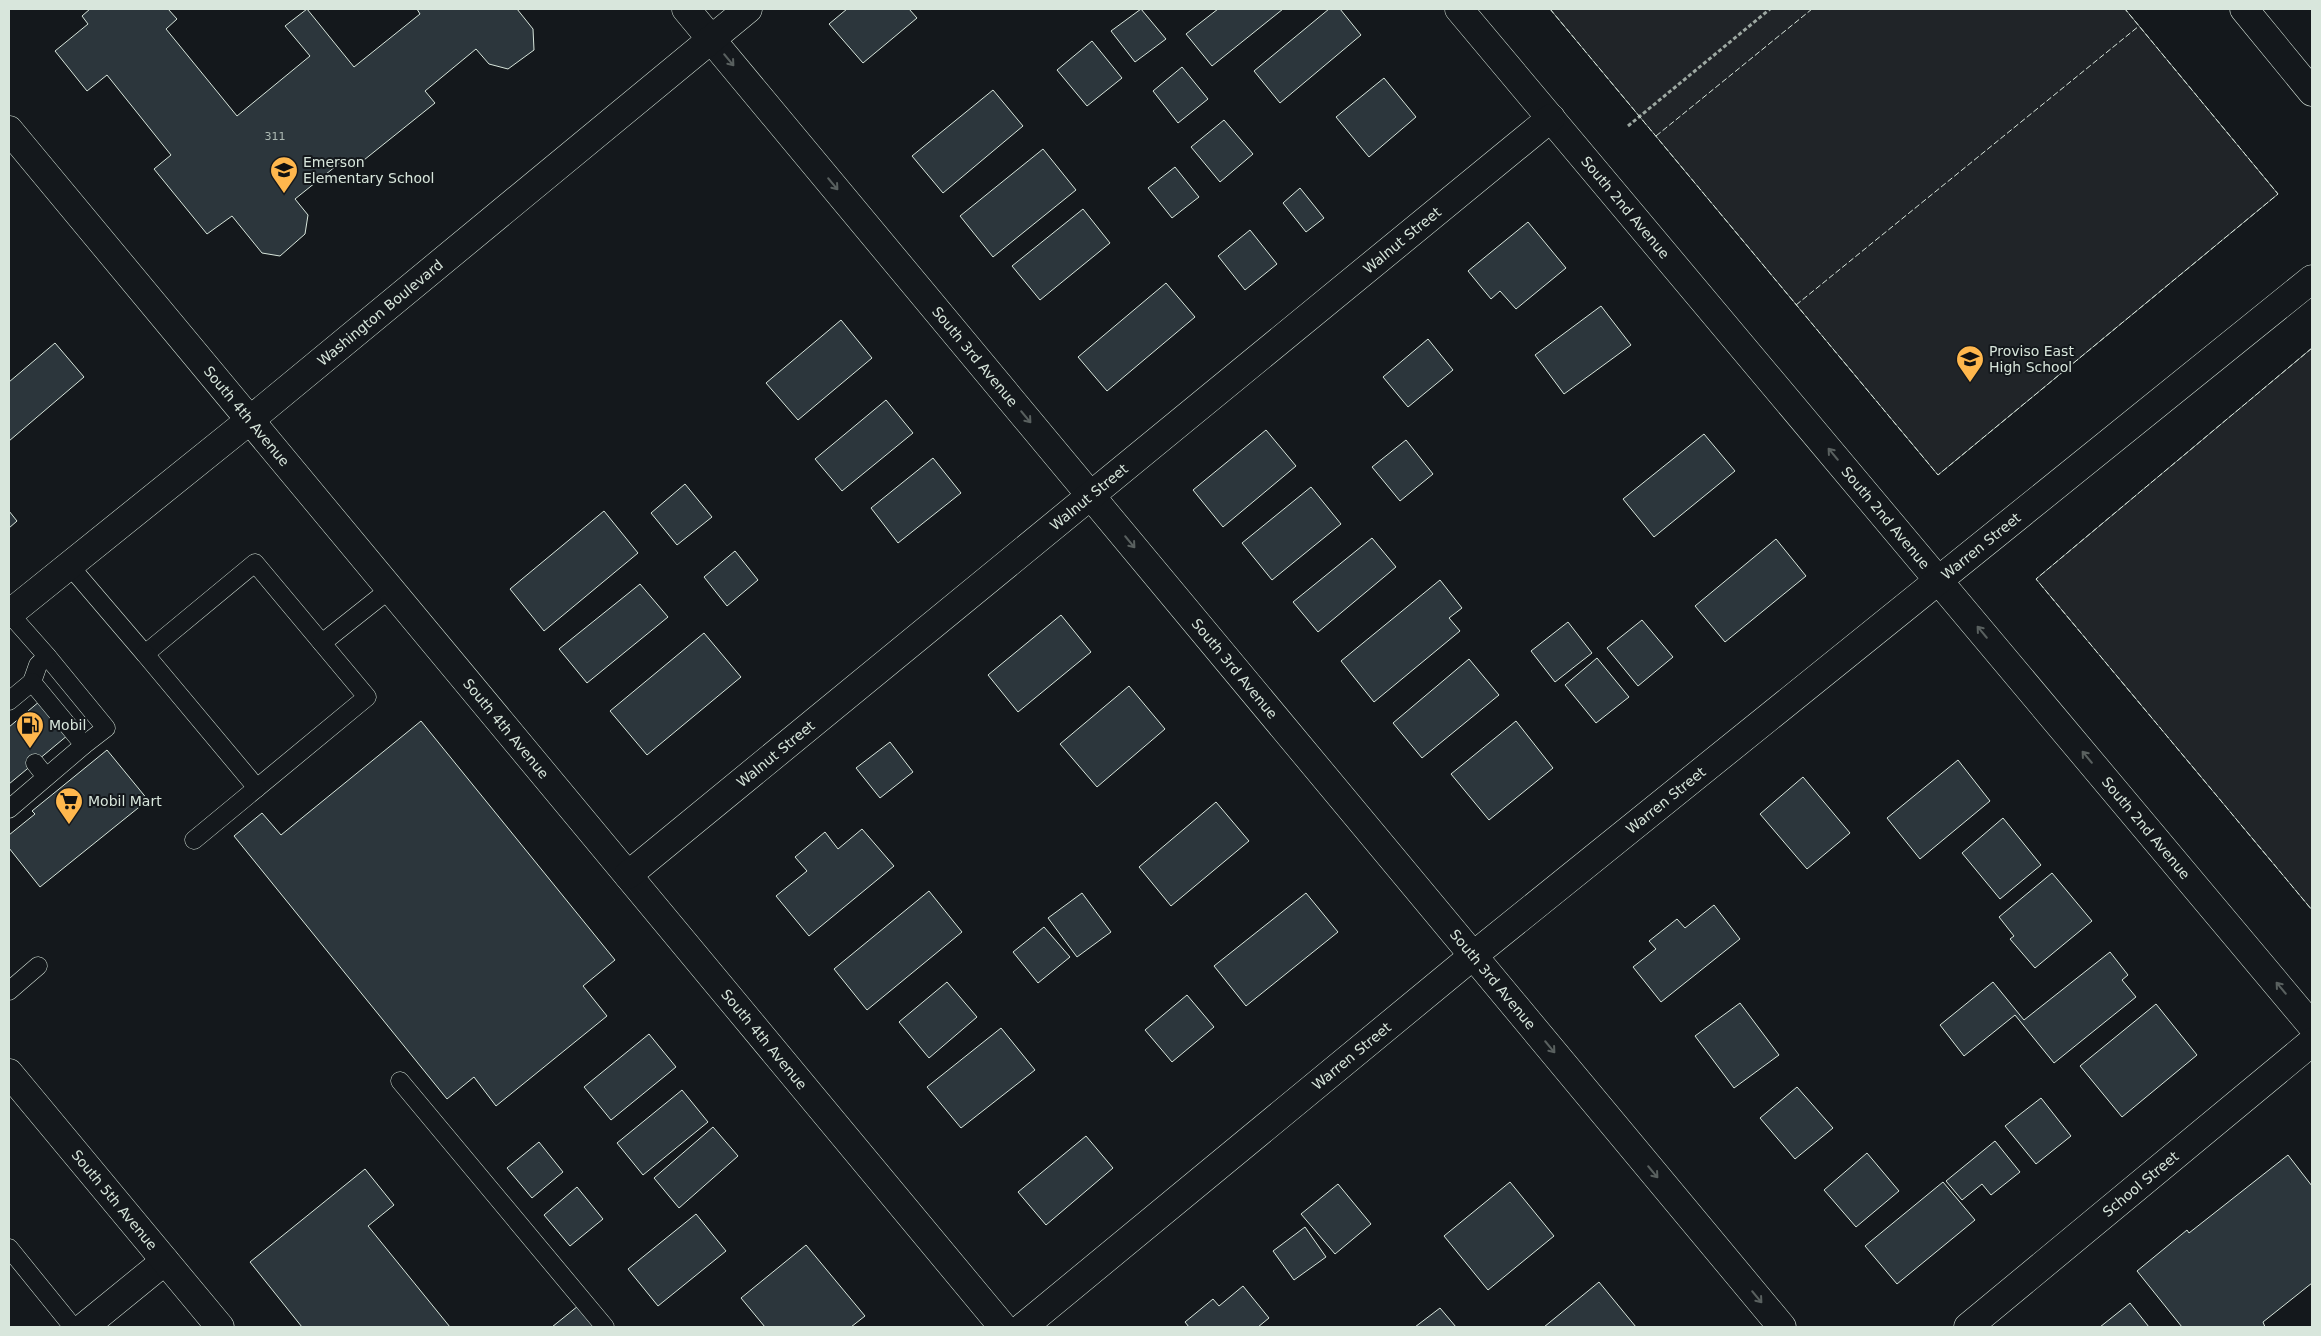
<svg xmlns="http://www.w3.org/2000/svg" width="2321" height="1336" viewBox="0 0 2321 1336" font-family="'DejaVu Sans',sans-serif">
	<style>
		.green { fill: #202428; stroke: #939e99 }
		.building { fill: #2c363c; stroke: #d8e6dc }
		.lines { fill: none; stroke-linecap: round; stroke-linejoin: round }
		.lane-casing { stroke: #d8e6dc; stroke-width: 19 }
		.street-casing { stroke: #d8e6dc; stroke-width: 29 }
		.secondary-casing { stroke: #d8e6dc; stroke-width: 29 }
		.primary-casing { stroke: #d8e6dc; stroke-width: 29 }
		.path { stroke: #9da8a2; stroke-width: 3; stroke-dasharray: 4 2.5; stroke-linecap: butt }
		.lane { stroke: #14181c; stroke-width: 18 }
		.street { stroke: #14181c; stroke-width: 28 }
		.secondary { stroke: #14181c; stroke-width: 28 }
		.primary { stroke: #14181c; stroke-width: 28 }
		.fence { stroke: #d8e6dc; stroke-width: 1; stroke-dasharray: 6 2.5; stroke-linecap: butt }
		.oneway { stroke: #59605f }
		.labels { text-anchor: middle; stroke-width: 4; stroke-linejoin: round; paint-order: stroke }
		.number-label { font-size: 11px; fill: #adbab4 }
		.poi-label { font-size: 14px; fill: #d8e6dc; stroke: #14181c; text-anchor: start }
		.street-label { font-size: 14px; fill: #d8e6dc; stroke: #14181c }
	</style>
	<rect width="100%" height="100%" fill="#14181c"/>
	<g class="green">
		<path d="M1550,9h575l153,185 -340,281z"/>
		<path d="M2312,348v562l-276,-331z"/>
	</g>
	<g class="building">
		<path d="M90,9h78l9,10 -11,10 71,87 73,-60 -25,-30 22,-17 47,58 66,-53 -3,-5h100l16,20 1,21 -26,19 -19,-5 -13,-15 -51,42 10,12 -81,65 -8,-10 -51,41 13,16 -3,19 -25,22 -18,-3 -30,-37 -25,18 -53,-65 17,-14 -64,-80 -20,16 -32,-40 33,-27 -6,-8z"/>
		<path d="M847,9h62l8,9 -54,45 -34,-39z"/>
		<path d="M1141,9l25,30 -31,23 -24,-31z"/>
		<path d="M1218,9h65l-71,57 -26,-32z"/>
		<path d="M1329,9h11l21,26 -81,68 -26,-32z"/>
		<path d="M1092,41l30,37 -35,28 -30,-36z"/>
		<path d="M1182,67l26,32 -30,24 -25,-32z"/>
		<path d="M1384,78l32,39 -47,40 -33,-40z"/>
		<path d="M993,90l30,36 -80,67 -31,-37z"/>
		<path d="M1224,120l29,34 -33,28 -29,-35z"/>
		<path d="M1043,149l33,41 -83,67 -33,-41z"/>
		<path d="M1175,167l24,30 -27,21 -24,-30z"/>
		<path d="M1300,188l24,30 -18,14 -23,-29z"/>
		<path d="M1083,209l27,34 -70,57 -28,-34z"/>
		<path d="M1528,222l38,46 -50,41 -16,-18 -9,8 -23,-28z"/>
		<path d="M1250,230l27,34 -32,26 -27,-34z"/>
		<path d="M1166,283l29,34 -88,74 -29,-34z"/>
		<path d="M1601,306l30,39 -67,49 -29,-39z"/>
		<path d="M841,320l31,38 -74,62 -32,-37z"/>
		<path d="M1428,339l25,31 -45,37 -25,-30z"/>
		<path d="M55,343l29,34 -75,64v-59z"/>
		<path d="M886,400l27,33 -71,58 -27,-32z"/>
		<path d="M1266,430l30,36 -73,61 -30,-37z"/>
		<path d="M1704,434l31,37 -81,66 -31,-38z"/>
		<path d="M1406,440l27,34 -33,27 -28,-34z"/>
		<path d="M933,458l28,35 -63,50 -27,-35z"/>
		<path d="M685,484l27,33 -35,28 -26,-32z"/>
		<path d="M1311,487l30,37 -69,56 -30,-37z"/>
		<path d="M9,511l8,10 -8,7z"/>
		<path d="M604,511l34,42 -94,78 -34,-42z"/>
		<path d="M1372,538l24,29 -78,65 -25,-30z"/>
		<path d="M1776,539l30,37 -81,66 -30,-36z"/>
		<path d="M735,551l23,29 -31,26 -23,-29z"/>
		<path d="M1440,580l22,28 -13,10 11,13 -86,71 -33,-41z"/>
		<path d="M640,584l28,33 -81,66 -28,-34z"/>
		<path d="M1061,615l30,37 -73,60 -30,-37z"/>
		<path d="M1642,620l31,37 -35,29 -31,-38z"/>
		<path d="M1568,622l24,31 -37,29 -24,-31z"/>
		<path d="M704,633l37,44 -94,78 -37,-44z"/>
		<path d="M1597,658l32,39 -33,26 -31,-38z"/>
		<path d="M1469,659l30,36 -77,63 -29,-35z"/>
		<path d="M1129,686l36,43 -68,58 -37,-43z"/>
		<path d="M40,701l28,34 -59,49v-57z"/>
		<path d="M421,721l194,239 -32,26 24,30 -111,90 -22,-29 -27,22 -213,-263 28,-23 19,22z"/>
		<path d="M1516,721l37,47 -64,52 -38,-46z"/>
		<path d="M890,742l23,30 -33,26 -24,-30z"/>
		<path d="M107,750l41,50 -108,87 -31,-39v-13l26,-21 -3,-3z"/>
		<path d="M1958,760l32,41 -70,58 -33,-41z"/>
		<path d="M1803,777l47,56 -43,36 -47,-55z"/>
		<path d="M1216,802l33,39 -78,65 -32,-39z"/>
		<path d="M2003,818l38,47 -41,34 -38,-46z"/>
		<path d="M862,829l32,37 -85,70 -33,-40 31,-25 -12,-14 30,-25 13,17z"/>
		<path d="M2052,873l40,48 -57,47 -25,-29 4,-3 -15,-19z"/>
		<path d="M929,891l33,41 -95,78 -33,-41z"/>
		<path d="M1082,893l29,39 -34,25 -29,-39z"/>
		<path d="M1306,893l32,39 -92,74 -32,-40z"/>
		<path d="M1714,905l26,34 -79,63 -28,-35 23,-18 -7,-8 28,-22 8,9z"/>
		<path d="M1044,927l26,30 -32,26 -25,-31z"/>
		<path d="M2110,952l18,23 -6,5 14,17 -82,66 -39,-48 -51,41 -24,-31 53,-43 31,38z"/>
		<path d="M947,982l30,35 -48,41 -30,-36z"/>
		<path d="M1187,995l27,32 -42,35 -27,-32z"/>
		<path d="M1740,1003l39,52 -45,33 -39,-52z"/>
		<path d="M2156,1004l41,51 -75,62 -42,-51z"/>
		<path d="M1001,1028l34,42 -74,58 -34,-41z"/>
		<path d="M649,1034l27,33 -65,53 -27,-33z"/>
		<path d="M1797,1087l36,41 -38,31 -35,-41z"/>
		<path d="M682,1090l26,32 -65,53 -26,-32z"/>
		<path d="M2041,1098l30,38 -35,28 -31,-38z"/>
		<path d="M713,1127l25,29 -59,52 -25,-30z"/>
		<path d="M1086,1136l27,32 -67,57 -28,-33z"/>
		<path d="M1995,1141l25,31 -29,23 -9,-11 -20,16 -16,-19z"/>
		<path d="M539,1142l24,30 -31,26 -25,-30z"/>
		<path d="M1867,1153l32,38 -43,36 -32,-37z"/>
		<path d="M2288,1155l24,31v97l-49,39 2,5h-83l-45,-56 50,-41 2,3z"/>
		<path d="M365,1169l29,36 -26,21 82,101h-148l-52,-65z"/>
		<path d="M1510,1182l44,54 -66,54 -44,-54z"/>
		<path d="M1943,1182l32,38 -78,64 -32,-38z"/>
		<path d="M1338,1184l33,40 -36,30 -34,-40z"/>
		<path d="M577,1187l26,32 -33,27 -26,-31z"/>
		<path d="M696,1214l30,37 -68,55 -30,-37z"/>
		<path d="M1305,1227l21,30 -32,23 -21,-29z"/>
		<path d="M806,1245l59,71 -14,11h-86l-24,-29z"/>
		<path d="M1599,1282l37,45h-92z"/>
		<path d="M1243,1286l26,32 -11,9h-69l-4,-5 28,-23 6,7z"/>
		<path d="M2130,1303l19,24h-49z"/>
		<path d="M578,1306l18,21h-44z"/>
		<path d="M1440,1308l16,19h-41z"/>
	</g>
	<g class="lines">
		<g class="lane-casing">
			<g id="lane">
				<path d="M69,565l76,89 110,-91 112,134 -173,143"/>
				<path d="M9,613l38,43 59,72 -22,17"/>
				<path d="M322,643l68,-54"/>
				<path d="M145,654l112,134"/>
				<path d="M32,682l6,-17 9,-9"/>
				<path d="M9,701l23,-19 52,63 -75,64"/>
				<path d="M35,763l11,14"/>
				<path d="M9,991l29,-25"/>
				<path d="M400,1081l205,246"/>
				<path d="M9,1248l64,79"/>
			</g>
		</g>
		<g class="street-casing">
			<g id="street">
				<path id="s1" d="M686,9l1096,1318"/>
				<path id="s2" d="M1459,9l853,1017"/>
				<path id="s3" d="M9,130l994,1197"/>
				<path id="s4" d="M628,875l923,-757"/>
				<path d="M84,1327l81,-66"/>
				<path id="s5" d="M1023,1327l451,-372 838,-676"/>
				<path id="s6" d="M1968,1327l344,-285"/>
			</g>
		</g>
		<g class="secondary-casing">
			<g id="secondary">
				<path id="s7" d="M9,614l241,-194 498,-411"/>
				<path id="s8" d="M9,1073l211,254"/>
			</g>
		</g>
		<g class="primary-casing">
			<path id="primary" d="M2244,9l68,83"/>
		</g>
		<path class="path" d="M1628,126l142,-117"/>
		<use href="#lane" class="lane"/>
		<use href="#street" class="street"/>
		<use href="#secondary" class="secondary"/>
		<use href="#primary" class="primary"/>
		<g class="fence">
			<path d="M1550,9l388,466 340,-281 -153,-185"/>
			<path d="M1656,136l156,-127"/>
			<path d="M1796,305l343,-279"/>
			<path d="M2312,348l-276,231 276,331"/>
		</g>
	</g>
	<defs><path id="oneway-shaft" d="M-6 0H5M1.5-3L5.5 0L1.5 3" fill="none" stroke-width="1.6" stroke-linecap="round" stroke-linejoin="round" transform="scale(1.25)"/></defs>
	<g class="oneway">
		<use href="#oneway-shaft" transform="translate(729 60) rotate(50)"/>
		<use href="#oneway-shaft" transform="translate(833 184) rotate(50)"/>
		<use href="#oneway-shaft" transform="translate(1026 417) rotate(50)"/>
		<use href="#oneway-shaft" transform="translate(1833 454) rotate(-130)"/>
		<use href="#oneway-shaft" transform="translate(1130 542) rotate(50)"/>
		<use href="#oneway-shaft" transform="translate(1982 632) rotate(-130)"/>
		<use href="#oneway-shaft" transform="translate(2087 757) rotate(-130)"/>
		<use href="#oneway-shaft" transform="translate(2281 988) rotate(-130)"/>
		<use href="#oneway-shaft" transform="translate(1550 1047) rotate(50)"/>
		<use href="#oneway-shaft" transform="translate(1653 1172) rotate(50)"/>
		<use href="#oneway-shaft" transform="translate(1757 1297) rotate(50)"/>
	</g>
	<defs>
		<g id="school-pin" transform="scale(1.4375)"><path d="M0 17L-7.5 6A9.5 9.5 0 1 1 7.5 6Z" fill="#ffb74d" stroke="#14181c"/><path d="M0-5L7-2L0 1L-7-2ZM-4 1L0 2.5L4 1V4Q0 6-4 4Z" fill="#111"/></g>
		<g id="fuel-pin" transform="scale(1.4375)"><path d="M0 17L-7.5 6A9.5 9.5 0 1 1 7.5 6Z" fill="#ffb74d" stroke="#14181c"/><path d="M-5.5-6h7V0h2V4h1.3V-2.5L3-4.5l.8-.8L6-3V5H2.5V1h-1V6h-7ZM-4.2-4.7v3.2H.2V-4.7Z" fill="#111"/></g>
		<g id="supermarket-pin" transform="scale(1.4375)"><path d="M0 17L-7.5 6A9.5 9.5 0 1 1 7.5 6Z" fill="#ffb74d" stroke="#14181c"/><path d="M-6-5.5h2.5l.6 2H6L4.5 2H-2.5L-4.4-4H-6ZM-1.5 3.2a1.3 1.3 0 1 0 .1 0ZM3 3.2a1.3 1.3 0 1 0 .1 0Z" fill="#111"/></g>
	</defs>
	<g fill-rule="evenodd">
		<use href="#school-pin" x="284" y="170"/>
		<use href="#school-pin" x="1970" y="359"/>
		<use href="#fuel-pin" x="30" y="725"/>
		<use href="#supermarket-pin" x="69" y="801"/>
	</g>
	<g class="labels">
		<g class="number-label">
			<text x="275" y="140">311</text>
		</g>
		<g class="poi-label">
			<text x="303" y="167">Emerson<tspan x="303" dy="16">Elementary School</tspan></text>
			<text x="1989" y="356">Proviso East<tspan x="1989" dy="16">High School</tspan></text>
			<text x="49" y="730">Mobil</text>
			<text x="88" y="806">Mobil Mart</text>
		</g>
		<g class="street-label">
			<text dy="5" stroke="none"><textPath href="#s2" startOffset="259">South 2nd Avenue</textPath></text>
			<text dy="5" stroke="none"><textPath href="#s4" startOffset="1001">Walnut Street</textPath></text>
			<text dy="5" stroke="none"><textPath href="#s7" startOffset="478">Washington Boulevard</textPath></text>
			<text dy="5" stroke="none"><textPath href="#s1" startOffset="452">South 3rd Avenue</textPath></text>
			<text dy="5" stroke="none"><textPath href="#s3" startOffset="372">South 4th Avenue</textPath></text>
			<text dy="5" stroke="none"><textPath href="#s4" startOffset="596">Walnut Street</textPath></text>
			<text dy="5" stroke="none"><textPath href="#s2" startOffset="664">South 2nd Avenue</textPath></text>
			<text dy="5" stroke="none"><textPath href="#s5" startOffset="1236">Warren Street</textPath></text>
			<text dy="5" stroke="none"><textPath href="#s1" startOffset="858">South 3rd Avenue</textPath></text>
			<text dy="5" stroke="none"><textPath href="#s3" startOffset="778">South 4th Avenue</textPath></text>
			<text dy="5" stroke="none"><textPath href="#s4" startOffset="191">Walnut Street</textPath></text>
			<text dy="5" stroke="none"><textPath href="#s5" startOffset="831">Warren Street</textPath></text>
			<text dy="5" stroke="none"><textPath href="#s2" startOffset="1069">South 2nd Avenue</textPath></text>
			<text dy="5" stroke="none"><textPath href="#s1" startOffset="1262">South 3rd Avenue</textPath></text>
			<text dy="5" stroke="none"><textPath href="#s3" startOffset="1182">South 4th Avenue</textPath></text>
			<text dy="5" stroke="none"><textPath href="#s5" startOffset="426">Warren Street</textPath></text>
			<text dy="5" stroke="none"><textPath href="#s6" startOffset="224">School Street</textPath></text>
			<text dy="5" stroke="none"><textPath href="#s8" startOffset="165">South 5th Avenue</textPath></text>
		</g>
	</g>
	<rect width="2321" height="1336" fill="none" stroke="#d8e6dc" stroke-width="20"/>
</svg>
